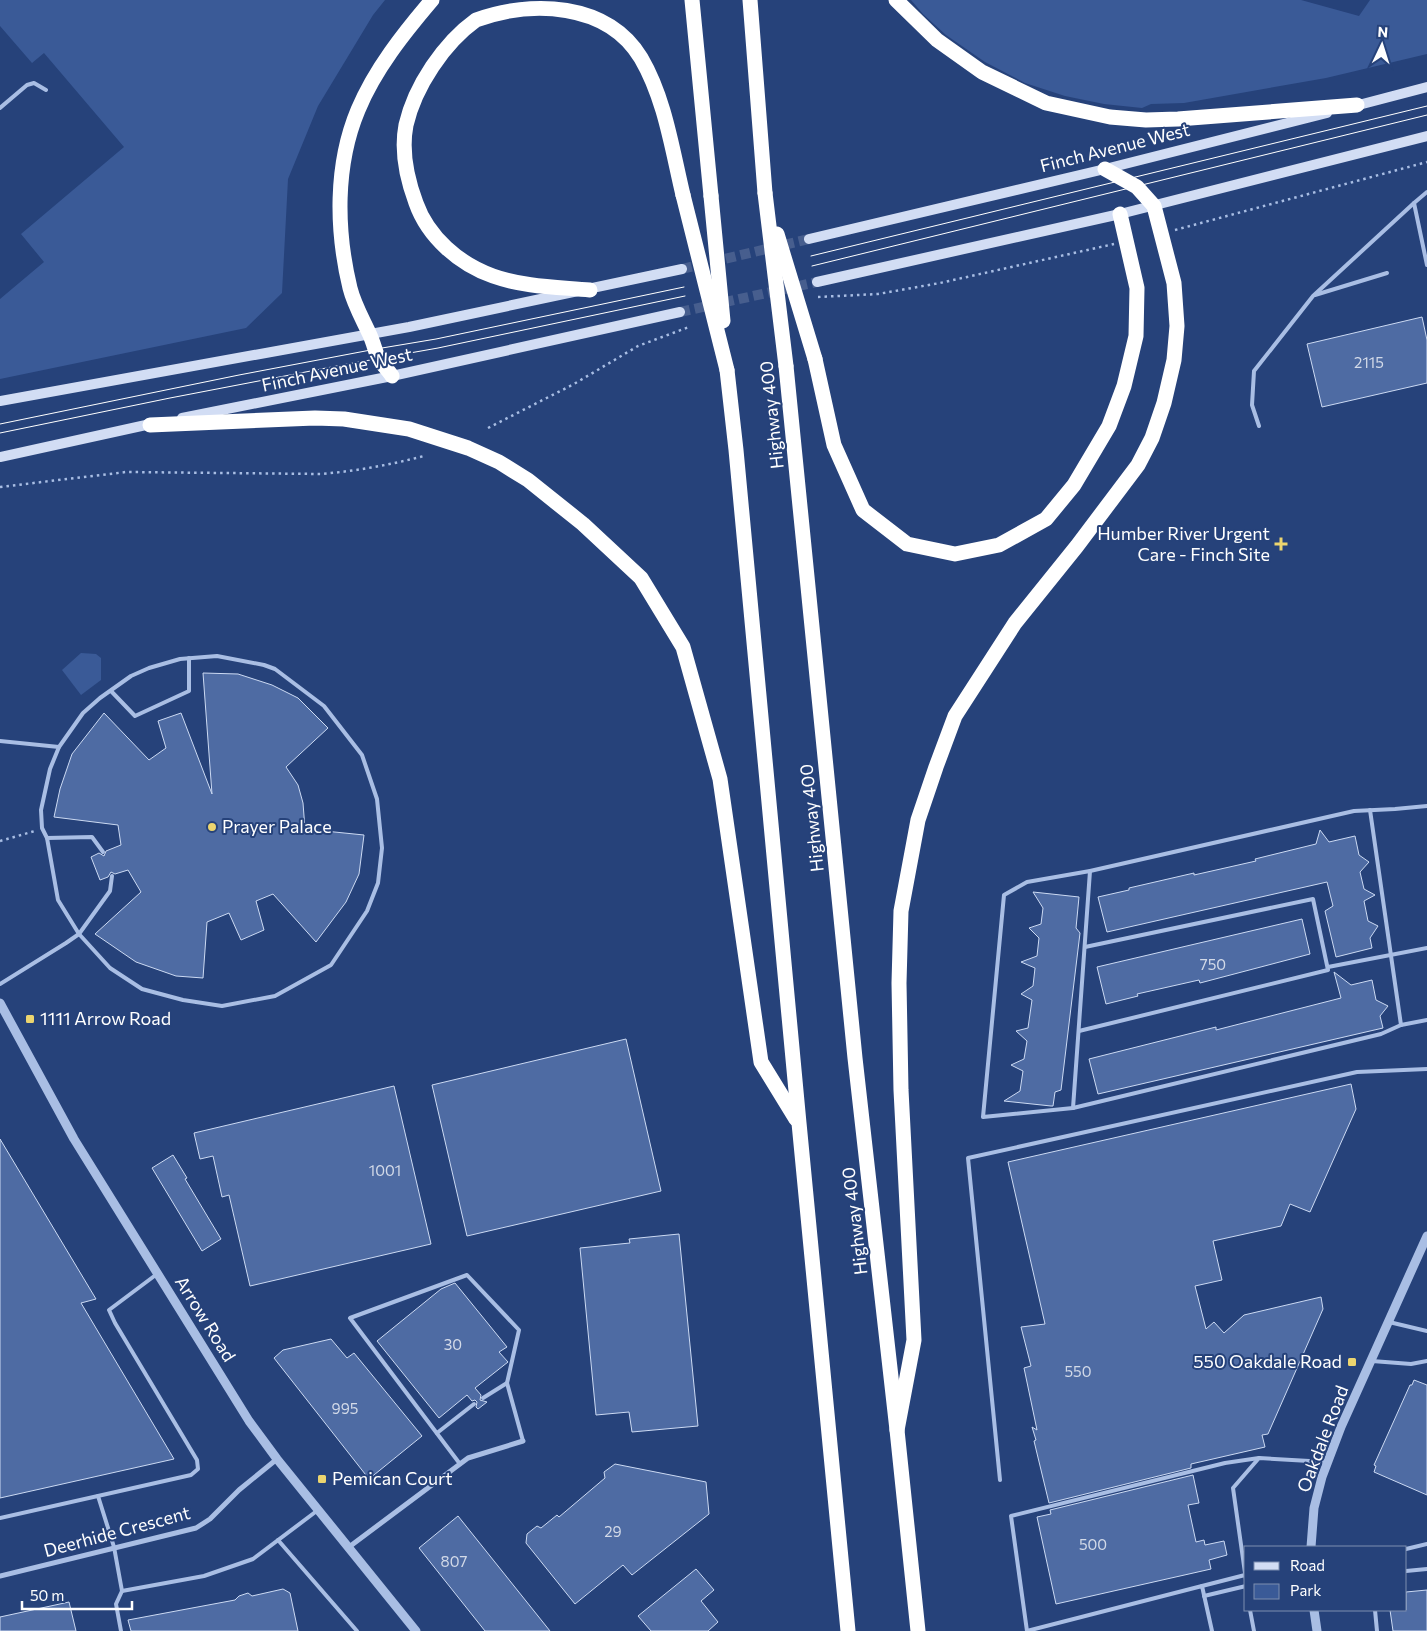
<svg xmlns="http://www.w3.org/2000/svg" width="1427" height="1631" viewBox="0 0 1427 1631" font-family="Commissioner,sans-serif">
	<style>
		.green { fill: #3a5a97 }
		.building { fill: #4e6ba3; stroke: #ccdaf3 }
		.lines { fill: none; stroke-linecap: round; stroke-linejoin: round }
		.secondary-tunnel { stroke: #475e8e; stroke-width: 10; stroke-dasharray: 10 5; stroke-linecap: butt }
		.path { stroke: #a9bee4; stroke-width: 2.5; stroke-dasharray: 2.5 4; stroke-linecap: butt }
		.service { stroke: #a9bee4; stroke-width: 4 }
		.minor { stroke: #a9bee4; stroke-width: 5 }
		.tertiary { stroke: #a9bee4; stroke-width: 9 }
		.secondary { stroke: #d2ddf4; stroke-width: 10 }
		.motorway { stroke: #fff; stroke-width: 15 }
		.tram { stroke: #fff; stroke-width: 1 }
		.motorway-bridge { stroke: #fff; stroke-width: 15 }
		.poi-dot { fill: #ecd56f; stroke: #26427a; stroke-width: 2 }
		.labels { text-anchor: middle; stroke-width: 4; stroke-linejoin: round; paint-order: stroke }
		.number-label { font-size: 15px; fill: #d3dae8 }
		.street-label { font-size: 18px; fill: #fff; stroke: #26427a }
		.poi-label { font-size: 18px; fill: #fff; stroke: #26427a; text-anchor: start }
	</style>
	<rect width="100%" height="100%" fill="#26427a"/>
	<g class="green">
		<path d="M0,0h385l-12,15 -55,91 -30,73 -6,114 -36,35 -246,51v-80l44,-37 -23,-28 103,-87 -80,-94 -12,10 -32,-37z"/>
		<path d="M911,0h390l58,16 11,-16h57v54l-101,24 -142,25 -33,1 -9,4 -38,-4 -39,-8 -40,-13 -40,-21 -39,-27 -23,-21z"/>
		<path d="M81,653l15,1 5,4v22l-20,15 -19,-25z"/>
	</g>
	<g class="building">
		<path d="M1422,317l5,23v43l-105,24 -15,-63z"/>
		<path d="M203,673l35,1 34,11 26,13 30,30 -42,39 12,18 5,18 2,26 59,6 -5,39 -13,28 -30,40 -43,-48 -17,7 8,29 -23,10 -12,-27 -22,9 -4,56 -27,-2 -40,-14 -41,-28 46,-42 -13,-22 -13,4 -4,-2 -3,5 -8,3 -9,-23 8,-4 5,3 2,-5 15,-6 -3,-20 -64,-8 6,-28 12,-35 32,-41 45,47 17,-12 -8,-27 23,-8 31,81z"/>
		<path d="M1320,830l9,12 26,-6 4,19 10,7 -9,10 4,17 11,6 -11,6 4,20 10,5 -8,12 2,10 -36,9 -11,-46 8,-5 -6,-24 -220,50 -9,-35 31,-7v-2l65,-15v2l62,-14 -1,-2 61,-15z"/>
		<path d="M1033,892l46,5 -3,31 4,5 -19,157 -6,2 -2,14h-2l-47,-5 16,-10 3,-20 -12,-6 13,-6 3,-18 -11,-10 12,-3 4,-28 -11,-6 12,-8 2,-18 -14,-6 16,-6 2,-18 -10,-10 12,-4 2,-16z"/>
		<path d="M1302,919l8,35 -110,29 -1,-3 -62,14 1,2 -32,8 -9,-37z"/>
		<path d="M1334,972l17,13 21,-5 4,20 12,6 -8,10 3,12 -285,66 -9,-35 127,-32v3l125,-32z"/>
		<path d="M626,1039l35,152 -194,45 -35,-151z"/>
		<path d="M1351,1084l5,25 -46,103 -20,-8 -9,22 -68,15 9,39 -27,6 11,43 8,-7 10,11 20,-18 77,-18 2,12 -55,125 -6,1 3,12 -74,17v4l-142,35 -15,-62 2,-1 -4,-13 5,3 -13,-62 7,-2 -10,-39 24,-3 -37,-162z"/>
		<path d="M394,1086l37,158 -181,42 -21,-91 -7,2 -9,-41 -13,3 -6,-26z"/>
		<path d="M0,1139l96,160 -15,4 93,156 -174,39z"/>
		<path d="M173,1155l14,23 -2,1 36,60 -19,12 -50,-83z"/>
		<path d="M679,1234l19,192 -66,6 -3,-20 -33,3 -16,-167 50,-5 -1,-4z"/>
		<path d="M455,1283l52,64 -8,5 9,10 -33,26 6,7 -1,5 7,2 -9,7 -2,-2 1,-5 -2,-2 -3,1 -5,-6 -28,23 -62,-77 64,-52z"/>
		<path d="M331,1339l16,19 7,-5 68,83 -53,43 -95,-121 9,-8z"/>
		<path d="M1414,1380l13,5v110l-53,-23 2,-6 -2,-1 36,-80h2z"/>
		<path d="M615,1464l91,18 3,32 -77,61 -9,-10 -48,39 -49,-61 1,-9 10,-8 4,2 16,-13 2,2 46,-39 -1,-6z"/>
		<path d="M1193,1475l6,28 -11,2 8,37 8,-2 1,5 19,-4 3,14 -18,5 2,9 -155,35 -19,-87 14,-3 -1,-4z"/>
		<path d="M458,1516l92,115h-65l-66,-83z"/>
		<path d="M696,1569l18,21 -13,11 17,21 -10,9h-57l-13,-15z"/>
		<path d="M283,1589l7,4 8,38h-167l-3,-11 107,-20 4,-4 9,-3 4,3z"/>
		<path d="M1427,1590v41h-34l-3,-21h16v-18z"/>
		<path d="M69,1602l7,29h-76v-14z"/>
	</g>
	<g class="lines">
		<g class="secondary-tunnel">
			<path d="M682,269l127,-30"/>
			<path d="M680,312l137,-30"/>
		</g>
		<g class="path">
			<path d="M1175,230l252,-68"/>
			<path d="M818,297l60,-3 62,-11 174,-39"/>
			<path d="M488,428l86,-44 64,-38 51,-19"/>
			<path d="M0,487l126,-15 195,2c35,-3 69,-9 103,-18"/>
			<path d="M0,841l35,-10"/>
		</g>
		<g class="service">
			<path d="M0,108l27,-23 7,-2 12,7"/>
			<path d="M1427,192l-13,11 13,62"/>
			<path d="M1315,295l72,-22"/>
			<path d="M1259,426l-7,-21 2,-34 59,-75 101,-93"/>
			<path d="M217,656l47,9 11,4 49,37 38,49 15,44 5,49 -4,35 -11,28 -36,54 -56,31 -53,10 -39,-6 -41,-11 -32,-21 -31,-34 -21,-34 -11,-62 -5,-10 -1,-18 9,-41 9,-22 24,-34 17,-15 31,-22 18,-8 31,-9z"/>
			<path d="M111,691l24,25 54,-25v-33"/>
			<path d="M0,741l59,6"/>
			<path d="M1427,806l-32,3 -41,2 -264,60 -63,11 -23,13 -21,222 90,-9 308,-74 20,-9 26,-5"/>
			<path d="M1370,810l31,215"/>
			<path d="M47,838l45,-1 11,15"/>
			<path d="M1328,967l99,-19"/>
			<path d="M0,984l66,-41 13,-9 31,-43 2,-15"/>
			<path d="M1079,1031l249,-61 -15,-71 -228,48"/>
			<path d="M1073,1108l17,-237"/>
			<path d="M1389,1322l38,9"/>
			<path d="M1372,1361l39,3 16,-3"/>
			<path d="M483,1398l24,-15"/>
			<path d="M437,1433l37,-29"/>
			<path d="M460,1464l-110,-146 117,-43 52,55 -12,53 16,58"/>
			<path d="M1000,1480l-32,-322 389,-86 70,-3"/>
			<path d="M98,1496l16,51 8,44 82,-15 49,-17 65,-49"/>
			<path d="M0,1518l191,-43 7,-6 -1,-9 -82,-137 -6,-13 48,-36"/>
			<path d="M278,1540l79,91"/>
			<path d="M1406,1549l21,-5"/>
			<path d="M1406,1571l21,-2"/>
			<path d="M1246,1580l-13,-92 26,-30 68,4"/>
			<path d="M1202,1586l43,-11"/>
			<path d="M1204,1596l42,-10"/>
			<path d="M1250,1610l4,21"/>
			<path d="M1375,1610l2,21"/>
			<path d="M121,1631l-5,-27 6,-13"/>
			<path d="M1027,1631l-16,-115 214,-53 34,-5"/>
			<path d="M1027,1631l175,-45 10,45"/>
		</g>
		<g class="minor">
			<path d="M349,1547l119,-89 55,-17"/>
			<path d="M0,1576l196,-48 14,-9 29,-29 38,-31"/>
		</g>
		<g class="tertiary">
			<path d="M0,1003l74,136 175,282 28,38 139,172"/>
			<path d="M1311,1547l3,-39 8,-31 19,-50 86,-191"/>
			<path d="M1314,1610l3,21"/>
		</g>
		<g class="secondary">
			<path d="M1351,107l76,-20"/>
			<path d="M809,239l296,-70 222,-56"/>
			<path d="M817,282l303,-68 307,-78"/>
			<path d="M0,401l409,-74 273,-58"/>
			<path d="M182,418l210,-42 288,-64"/>
			<path d="M0,457l155,-34"/>
		</g>
		<g class="motorway">
			<path d="M692,0l19,196"/>
			<path d="M750,0l15,193"/>
			<path d="M896,0l41,40 45,32 64,31 64,14 36,3 32,-1 179,-14"/>
			<path d="M590,290c-33,-3 -66,-3 -97,-14 -34,-12 -65,-39 -77,-73 -9,-24 -15,-52 -10,-78 9,-39 38,-82 70,-105 55,-20 131,-18 165,38 24,41 31,91 42,137"/>
			<path d="M815,359l19,86 29,65 44,34 48,10 44,-9 47,-26 28,-34 35,-59 15,-40 12,-50 1,-48 -17,-74"/>
			<path d="M786,366l69,692 42,372 21,201"/>
			<path d="M727,370l9,80 63,673 49,508"/>
			<path d="M392,376c-4,-6 -10,-12 -14,-18 -3,-8 -5,-17 -9,-25 -7,-15 -15,-29 -19,-45 -14,-58 -15,-123 8,-178 17,-41 46,-77 74,-110"/>
			<path d="M150,425l165,-7 29,1 65,10 59,19 31,14 29,18 55,44 58,54 42,69 37,132 41,283 35,57"/>
			<path d="M897,1430l17,-90 -13,-250 -2,-107 2,-72 17,-91 18,-53 19,-51 60,-93 62,-77 61,-81 14,-27 12,-35 10,-43 3,-34 -3,-43 -20,-77 -17,-19 -32,-18"/>
		</g>
		<g class="tram">
			<path d="M811,256l616,-150"/>
			<path d="M812,266l615,-151"/>
			<path d="M0,424l239,-49 137,-26 60,-10 248,-52"/>
			<path d="M0,433l170,-35 172,-33 96,-17 247,-52"/>
		</g>
		<g class="motorway-bridge">
			<path d="M765,193l21,173"/>
			<path d="M683,195l44,175"/>
			<path d="M711,196l12,125"/>
			<path d="M777,234l38,125"/>
		</g>
	</g>
	<g class="poi-dot">
		<path d="M1278.5 536.5h5v5h5v5h-5v5h-5v-5h-5v-5h5z"/>
		<circle cx="212" cy="827" r="5"/>
		<rect x="25" y="1014" width="10" height="10" rx="2.5"/>
		<rect x="1347" y="1357" width="10" height="10" rx="2.5"/>
		<rect x="317" y="1474" width="10" height="10" rx="2.5"/>
	</g>
	<g class="labels">
		<g class="number-label">
			<text x="1369" y="368">2115</text>
			<text x="1213" y="970">750</text>
			<text x="385" y="1176">1001</text>
			<text x="453" y="1350">30</text>
			<text x="1078" y="1377">550</text>
			<text x="345" y="1414">995</text>
			<text x="613" y="1537">29</text>
			<text x="1093" y="1550">500</text>
			<text x="454" y="1567">807</text>
		</g>
		<g class="street-label">
			<text transform="translate(1115 148) rotate(-14)" y="6">Finch Avenue West</text>
			<text transform="translate(337 370) rotate(-12)" y="6">Finch Avenue West</text>
			<text transform="translate(772 415) rotate(-96)" y="6">Highway 400</text>
			<text transform="translate(812 818) rotate(-96)" y="6">Highway 400</text>
			<text transform="translate(855 1221) rotate(-97)" y="6">Highway 400</text>
			<text transform="translate(205 1319) rotate(58)" y="6">Arrow Road</text>
			<text transform="translate(1323 1439) rotate(-69)" y="6">Oakdale Road</text>
			<text transform="translate(117 1532) rotate(-15)" y="6">Deerhide Crescent</text>
		</g>
		<g class="poi-label">
			<text x="1270" y="540" text-anchor="end">Humber River Urgent<tspan x="1270" dy="21">Care - Finch Site</tspan></text>
			<text x="222" y="833">Prayer Palace</text>
			<text x="40" y="1025">1111 Arrow Road</text>
			<text x="1342" y="1368" text-anchor="end">550 Oakdale Road</text>
			<text x="332" y="1485">Pemican Court</text>
		</g>
	</g>
	<rect x="1244" y="1546" width="162" height="65" fill="#26427a" stroke="#7d8eaf"/>
	<rect x="1254" y="1562" width="25" height="8" fill="#d2ddf4" stroke="#7d8eaf"/>
	<text x="1290" y="1571" font-size="15" fill="#ffffff">Road</text>
	<rect x="1254" y="1584" width="25" height="15" fill="#3a5a97" stroke="#7d8eaf"/>
	<text x="1290" y="1596" font-size="15" fill="#ffffff">Park</text>
	<g transform="translate(1382 45) rotate(4)" stroke="#26427a" stroke-width="4" paint-order="stroke">
	<path d="M0-4L9 19L0 12L-9 19Z" fill="#ffffff"/>
	<text y="-8" font-size="14" font-weight="bold" text-anchor="middle" fill="#ffffff">N</text>
	</g>
	<path d="M22 1601v8h110v-8" fill="none" stroke="#ffffff" stroke-width="2.5"/>
	<text x="30" y="1601" font-size="15" fill="#ffffff" stroke="#26427a" stroke-width="4" paint-order="stroke">50 m</text>
</svg>
